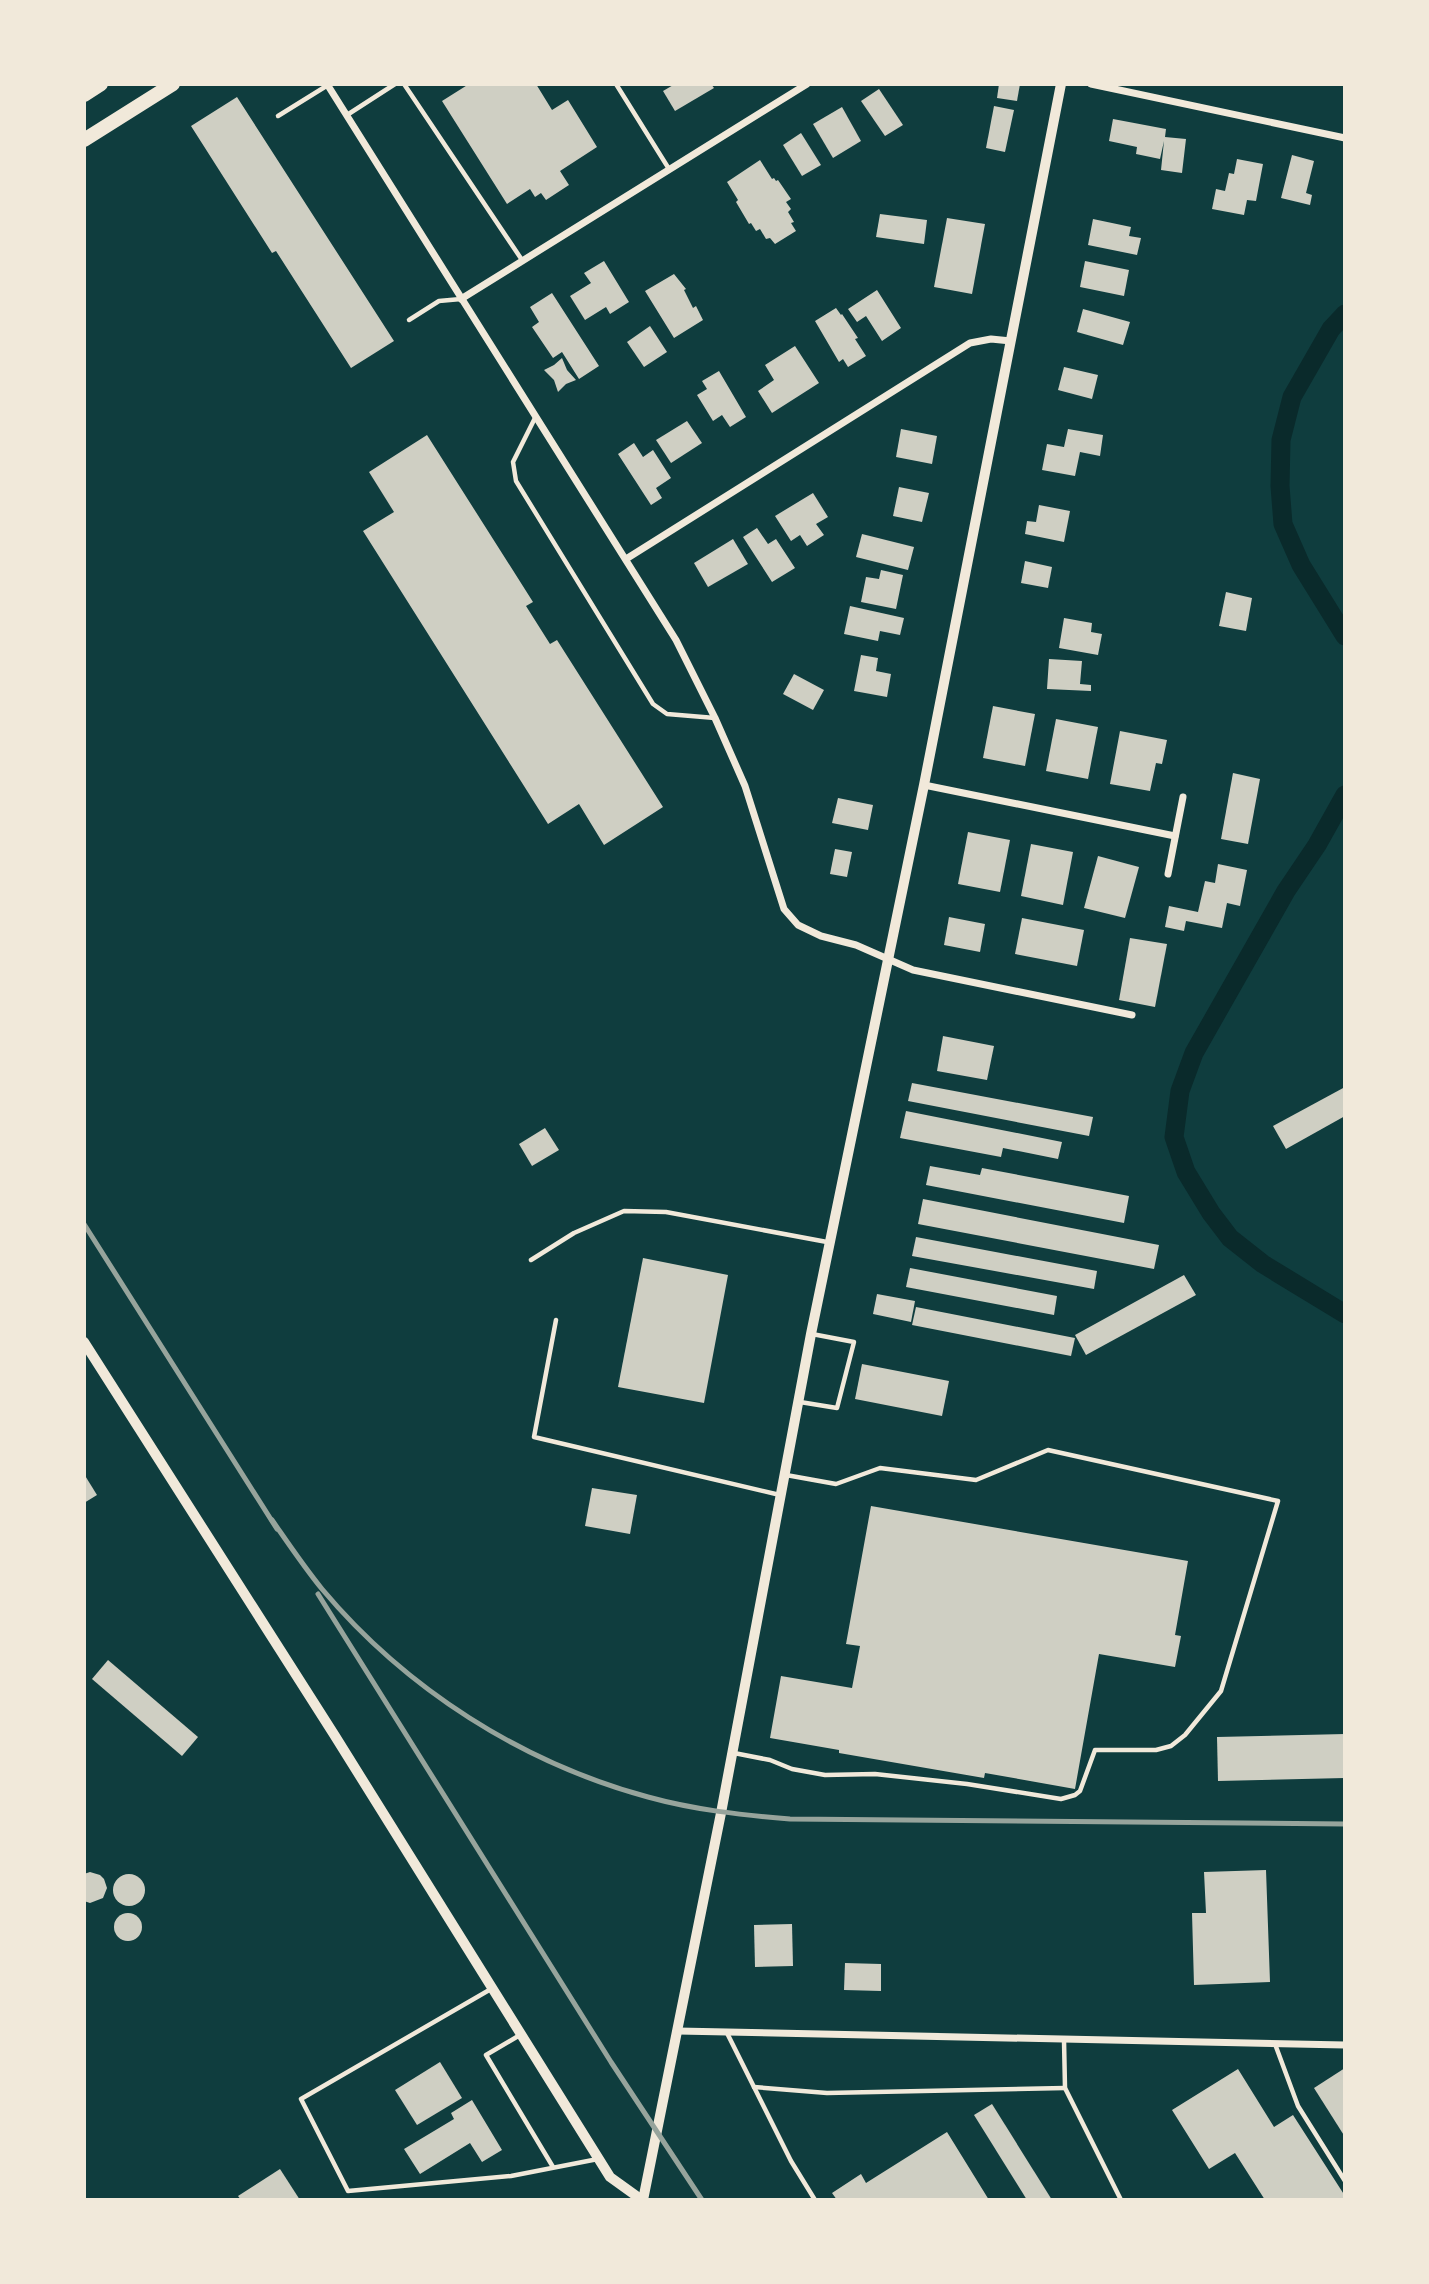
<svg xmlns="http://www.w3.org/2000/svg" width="1429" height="2284" viewBox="0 0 1429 2284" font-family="Roboto,sans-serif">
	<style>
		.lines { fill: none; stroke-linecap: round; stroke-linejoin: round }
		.canal { stroke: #0a2a2b; stroke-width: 19 }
		.building { fill: #cfcfc3 }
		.service { stroke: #f1e9da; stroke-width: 4.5 }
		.minor { stroke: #f1e9da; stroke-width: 7 }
		.tertiary { stroke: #f1e9da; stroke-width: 10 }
		.primary { stroke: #f1e9da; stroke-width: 14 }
		.rail { stroke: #97a49c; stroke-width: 5 }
	</style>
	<rect width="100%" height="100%" fill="#0f3d3e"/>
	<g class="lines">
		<g class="canal">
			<path d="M1345,314l-14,15 -39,68 -11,43 -1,46 3,38 18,41 44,71"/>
			<path d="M1345,795l-28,50 -31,46 -92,162 -14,38 -6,46 12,35 25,41 19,25 33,26 82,50"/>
		</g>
	</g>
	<g class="building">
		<path d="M469,84h67l16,26 16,-10 29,47 -37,24 9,14 -23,15 -5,-7 -6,4 -5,-8 -23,15 -65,-103z"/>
		<path d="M675,84h36l3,4 -39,23 -12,-20z"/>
		<path d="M999,84h21l-3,17 -20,-3z"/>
		<path d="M879,89l24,36 -18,11 -24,-35z"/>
		<path d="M237,97l157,244 -43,27 -75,-117 -4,2 -81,-127z"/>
		<path d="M994,106l20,4 -9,42 -19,-4z"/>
		<path d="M842,107l19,34 -28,17 -20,-34z"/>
		<path d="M1113,119l53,10 -1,8 21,2 -4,34 -21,-3 3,-29 -4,18 -24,-5 1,-7 -28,-6z"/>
		<path d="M801,133l20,32 -19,11 -19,-31z"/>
		<path d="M1292,155l22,6 -8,32 6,2 -2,10 -29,-7z"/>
		<path d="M1237,159l26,5 -7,37 -9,-1 -3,15 -32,-6 4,-20 9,2 4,-18 5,1z"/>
		<path d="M760,160l12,19 2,-1 2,3 2,-1 13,19 -5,3 5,7 -3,3 6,10 -3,1 5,8 -21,13 -5,-6 -4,1 -6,-10 -4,2 -5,-8 -2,1 -13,-22 2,-2 -11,-18z"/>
		<path d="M880,214l47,6 -3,24 -48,-7z"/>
		<path d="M947,218l38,6 -13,70 -38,-7z"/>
		<path d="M1093,219l38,8 -2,9 12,2 -4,17 -49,-10z"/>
		<path d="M604,261l25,41 -19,12 -4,-7 -21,13 -15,-24 21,-13 -7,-10z"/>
		<path d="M1085,261l44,9 -5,26 -44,-9z"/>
		<path d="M674,274l12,15 -2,1 9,18 3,-2 7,14 -29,18 -29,-47z"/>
		<path d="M877,290l24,38 -19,13 -16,-25 -9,6 -9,-13z"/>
		<path d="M552,293l47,73 -20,13 -17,-27 -9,6 -21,-31 7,-5 -9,-15z"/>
		<path d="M836,308l5,7 1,-1 16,24 -3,1 11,17 -18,11 -5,-8 -4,3 -24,-41z"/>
		<path d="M1083,309l47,13 -7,23 -46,-13z"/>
		<path d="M650,326l17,26 -23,15 -17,-25z"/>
		<path d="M795,346l24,37 -47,30 -14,-22 16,-11 -9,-15z"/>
		<path d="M562,358l5,12 9,10 -10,4 -8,8 -4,-12 -10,-10 10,-5z"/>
		<path d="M1064,367l34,8 -6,24 -34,-9z"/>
		<path d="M719,371l27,46 -16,10 -8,-12 -9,6 -16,-26 10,-6 -5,-8z"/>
		<path d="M687,421l15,22 -31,20 -15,-23z"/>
		<path d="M901,429l36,7 -5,28 -36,-7z"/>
		<path d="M1068,429l35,6 -3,21 -20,-4 -5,24 -33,-6 5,-26 17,3z"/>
		<path d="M427,435l106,167 -7,4 24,38 7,-4 106,167 -59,38 -25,-41 -31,20 -185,-293 31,-19 -25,-40z"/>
		<path d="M634,443l9,14 10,-7 18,28 -15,10 6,10 -11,7 -33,-51z"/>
		<path d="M899,487l30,6 -7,29 -29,-6z"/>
		<path d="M813,493l15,24 -12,7 8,11 -17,11 -7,-11 -9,6 -16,-25z"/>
		<path d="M1039,505l31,6 -6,31 -39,-8 2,-13 9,1z"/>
		<path d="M757,528l11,16 8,-5 19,29 -23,14 -29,-45z"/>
		<path d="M862,534l52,13 -6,23 -52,-13z"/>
		<path d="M733,539l15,25 -40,23 -14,-24z"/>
		<path d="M1025,561l27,6 -4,21 -27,-5z"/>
		<path d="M881,570l22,5 -7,34 -35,-7 5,-25 13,2z"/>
		<path d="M1226,592l26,6 -6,33 -27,-5z"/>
		<path d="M850,606l54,12 -4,17 -20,-4 -2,10 -34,-7z"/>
		<path d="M1064,618l28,5 -1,9 11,2 -4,21 -39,-7z"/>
		<path d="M861,655l17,3 -2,13 15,3 -4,23 -33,-6z"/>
		<path d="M1049,659l33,2 -2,23 11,1v6l-44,-2z"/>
		<path d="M794,674l30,16 -11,20 -30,-16z"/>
		<path d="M993,706l42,8 -10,52 -42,-8z"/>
		<path d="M1056,719l42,8 -10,52 -42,-8z"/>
		<path d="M1120,731l47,9 -5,24 -6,-1 -6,28 -40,-7z"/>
		<path d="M1233,773l27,6 -12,65 -27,-5z"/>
		<path d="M838,798l35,7 -5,25 -36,-7z"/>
		<path d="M968,832l42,8 -10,52 -42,-8z"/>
		<path d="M1031,844l42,8 -10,53 -42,-9z"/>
		<path d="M835,849l17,3 -5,25 -17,-3z"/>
		<path d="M1098,856l41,11 -14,51 -41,-10z"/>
		<path d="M1218,864l29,6 -7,36 -13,-3 -5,25 -36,-7 -2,10 -19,-4 4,-21 29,6 7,-31 10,2z"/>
		<path d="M949,917l36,7 -5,28 -36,-7z"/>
		<path d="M1022,918l62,12 -7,36 -62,-12z"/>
		<path d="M1130,938l37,6 -12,63 -36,-7z"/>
		<path d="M943,1036l51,10 -7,34 -50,-9z"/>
		<path d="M912,1083l181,34 -4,19 -181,-35z"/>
		<path d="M1345,1087v29l-59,33 -13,-23z"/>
		<path d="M906,1111l156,31 -4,17 -55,-11 -2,9 -101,-19z"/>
		<path d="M545,1128l14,22 -27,16 -13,-22z"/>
		<path d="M930,1166l50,9 2,-7 147,28 -5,27 -198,-38z"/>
		<path d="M923,1199l236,46 -5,24 -236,-45z"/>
		<path d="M916,1237l181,34 -3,18 -182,-33z"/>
		<path d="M643,1258l85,17 -24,128 -86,-16z"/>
		<path d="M910,1268l147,28 -3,19 -148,-28z"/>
		<path d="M1184,1275l12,20 -110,60 -11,-20z"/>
		<path d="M877,1294l38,7 -4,21 -38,-8z"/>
		<path d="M916,1307l159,31 -4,18 -159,-31z"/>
		<path d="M862,1364l87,17 -7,35 -87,-17z"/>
		<path d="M84,1474l13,21 -13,8z"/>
		<path d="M592,1488l45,7 -7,39 -45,-8z"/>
		<path d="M871,1506l317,55 -13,74 6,1 -6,31 -76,-13 -24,135 -90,-16 -1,5 -145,-25v-3l-69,-12 11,-62 71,12 8,-42 -14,-2z"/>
		<path d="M108,1660l90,77 -16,19 -90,-77z"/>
		<path d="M1345,1734v44l-127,3 -1,-44z"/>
		<path d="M1266,1870l4,112 -76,3 -2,-72h14l-2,-41z"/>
		<path d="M90,1872l10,3 4,4 3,9 -4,10 -13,5 -6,-2v-27z"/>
		<circle cx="129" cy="1890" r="16"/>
		<circle cx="128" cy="1927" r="14"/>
		<path d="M792,1924l1,42 -38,1 -1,-42z"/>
		<path d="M845,1963l36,1v27l-37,-1z"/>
		<path d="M440,2062l22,36 -45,27 -22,-35z"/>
		<path d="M1345,2068v69l-31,-49z"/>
		<path d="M1238,2069l36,58 19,-12 52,81v4h-80l-30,-47 -26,16 -37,-59z"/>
		<path d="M472,2100l30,50 -20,12 -12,-19 -50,31 -16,-25 50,-30 -3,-6z"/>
		<path d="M992,2104l60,96h-25l-53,-85z"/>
		<path d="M947,2132l42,68h-152l-5,-7 29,-19 5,9z"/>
		<path d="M280,2169l20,31h-59l-3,-4z"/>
	</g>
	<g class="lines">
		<g class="service">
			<path d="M404,84l118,176"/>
			<path d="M616,84l53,85"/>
			<path d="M347,115l48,-31"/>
			<path d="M278,116l50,-31"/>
			<path d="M409,320l30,-19 22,-2"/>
			<path d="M535,418l-22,44 3,19 137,223 14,10 48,4"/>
			<path d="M531,1260l43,-27 50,-22 42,1 161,30"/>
			<path d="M556,1320l-22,117 246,58"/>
			<path d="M800,1402l37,6 17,-66 -42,-8"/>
			<path d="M734,1753l36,7 22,9 33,6 50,-1 92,10 94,15 14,-4 5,-4 15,-41h61l15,-4 14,-11 36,-44 57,-190 -230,-51 -72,30 -96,-12 -44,16 -50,-9"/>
			<path d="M491,1989l-190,110 47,92 163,-15 87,-17"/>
			<path d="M727,2033l64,128 24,39"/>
			<path d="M520,2035l-34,20 67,112"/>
			<path d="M1064,2040l1,48 56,112"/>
			<path d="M1275,2044l23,62 47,75"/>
			<path d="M754,2087l73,6 238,-5"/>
		</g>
		<g class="minor">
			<path d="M327,84l349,556 39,78 30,68 39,123 14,16 23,11 35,9 57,25 219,45"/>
			<path d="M1091,84l254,54"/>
			<path d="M461,299l346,-215"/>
			<path d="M626,559l344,-216 21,-4 20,2"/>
			<path d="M924,785l251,51"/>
			<path d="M1168,874l15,-77"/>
			<path d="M678,2031l667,14"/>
		</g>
		<g class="tertiary">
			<path d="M84,1342l251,394 275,441 32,23"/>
			<path d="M643,2200l78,-387 90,-479 113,-549 137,-701"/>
		</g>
		<g class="primary">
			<path d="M84,95l17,-11"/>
			<path d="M84,140l89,-56"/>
		</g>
		<g class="rail">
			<path d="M84,1224l193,305"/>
			<path d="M272,1520c16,23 32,47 50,69 84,100 200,174 326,208 47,13 94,18 142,22l555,5"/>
			<path d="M318,1594l293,468 91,138"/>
		</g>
	</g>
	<rect width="1429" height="2284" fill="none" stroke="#f1e9da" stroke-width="172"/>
</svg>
